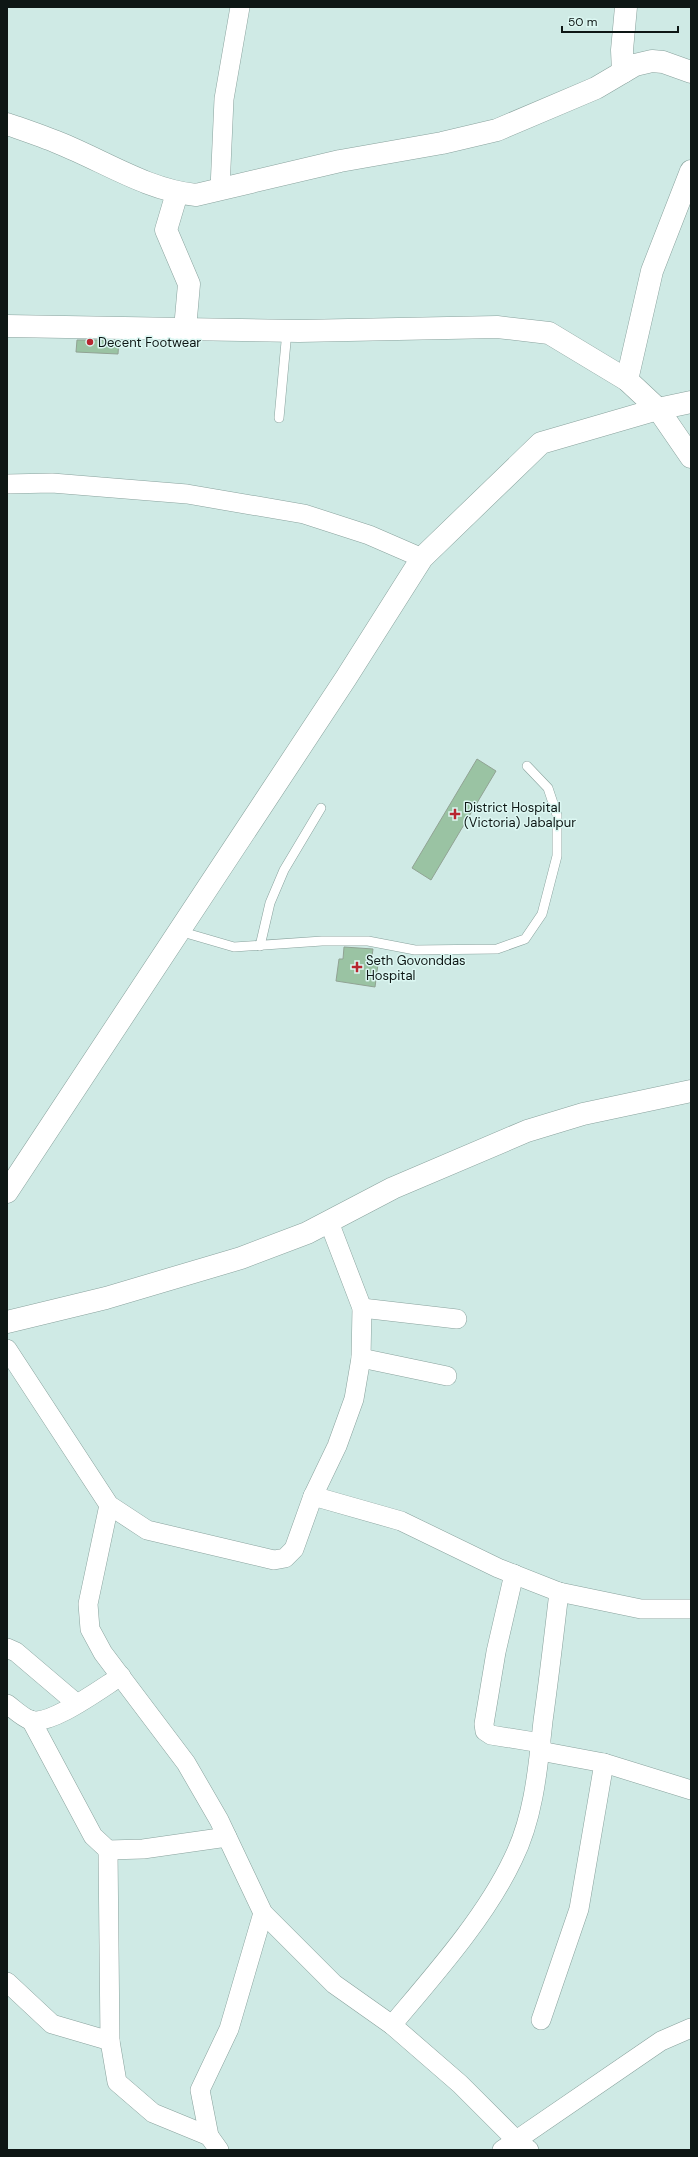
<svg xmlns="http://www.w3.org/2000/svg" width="698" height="2157" font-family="'DM Sans',sans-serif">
  <rect width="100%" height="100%" fill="#cfeae5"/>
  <g fill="#9ac3a3" stroke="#91a394">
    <polygon points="77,340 119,340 118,354 76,352"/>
    <polygon points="477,759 496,771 431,880 412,868"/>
    <polygon points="344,947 373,949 371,963 378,964 375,987 336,981 339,959 343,959"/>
  </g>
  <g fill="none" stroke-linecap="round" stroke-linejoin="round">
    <g stroke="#89a29d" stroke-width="10">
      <g id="service">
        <polyline points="279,418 287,331"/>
        <polyline points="179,931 234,947 322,941 368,941 415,950 497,949 525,939 542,914 557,856 557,815 548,788 527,766"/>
        <polyline points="260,946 270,903 284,870 321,808"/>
      </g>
    </g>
    <g stroke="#89a29d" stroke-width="20">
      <g id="minor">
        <polyline points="220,189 224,99 240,7"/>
        <polyline points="7,484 52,483 187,494 304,514 369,535 422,558"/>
        <polyline points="362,1308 457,1319"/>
        <polyline points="7,1349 109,1505 147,1530 274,1560 285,1558 294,1549 313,1496 401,1521 498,1568 559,1592 641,1609 691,1609"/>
        <polyline points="361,1358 447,1376"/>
        <polyline points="313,1496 337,1446 354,1399 361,1358 362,1308 329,1222"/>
        <polyline points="109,1505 88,1604 90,1629 103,1653 186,1763 219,1820 263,1913 334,1984 392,2025 460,2084 517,2141 529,2150"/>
        <polyline points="514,1574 496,1652 484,1724 485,1731 491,1735 541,1743"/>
        <polyline points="7,1648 16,1652 76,1703"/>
        <path d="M7,1704c7,5 15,13 23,16 20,7 73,-33 91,-44"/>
        <polyline points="31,1720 93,1836 108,1850 143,1849 227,1837"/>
        <polyline points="540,1751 604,1763 691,1790"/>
        <polyline points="7,1982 52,2024 110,2041 108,1850"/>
        <polyline points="541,2020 579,1909 604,1763"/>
        <path d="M392,2025c42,-50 93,-107 121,-166 21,-42 25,-92 30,-138 6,-43 11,-86 16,-129"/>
        <polyline points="110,2041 117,2082 153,2113 209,2136"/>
        <polyline points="219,2150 209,2136 200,2090 229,2029 263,1913"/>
        <polyline points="502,2150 661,2041 691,2028"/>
      </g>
    </g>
    <g stroke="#89a29d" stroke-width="23">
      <g id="tertiary">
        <polyline points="623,72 622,50 626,7"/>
        <path d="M7,124c17,6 35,12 52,19 45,18 88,47 137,52l144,-34 102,-18 55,-13 99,-42 39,-23 17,-4 11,1 28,10"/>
        <polyline points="177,193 166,230 189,284 185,329"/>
        <polyline points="7,326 299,331 497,327 549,333 627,380 658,409 691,457"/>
        <polyline points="627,380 652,271 691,171"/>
        <polyline points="7,1322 106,1298 241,1258 307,1233 393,1188 527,1131 583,1114 691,1091"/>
      </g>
    </g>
    <g stroke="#89a29d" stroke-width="23">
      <polyline id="primary" points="7,1192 346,678 422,558 541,443 658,409 691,402"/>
    </g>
    <use href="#service" stroke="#fff" stroke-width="9"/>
    <use href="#minor" stroke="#fff" stroke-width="19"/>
    <use href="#tertiary" stroke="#fff" stroke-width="22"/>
    <use href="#primary" stroke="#fff" stroke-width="22"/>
  </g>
  <g fill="#b7262f" stroke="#dcf7f2" stroke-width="1.5">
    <circle cx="90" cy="342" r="4"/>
    <path d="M453 808h4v4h4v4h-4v4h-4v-4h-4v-4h4z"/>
    <path d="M355 961h4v4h4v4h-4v4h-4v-4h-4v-4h4z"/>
  </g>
  <g text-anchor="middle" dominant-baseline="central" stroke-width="3" stroke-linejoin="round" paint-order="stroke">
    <g font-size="13" fill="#0e1715" stroke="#dcf7f2" text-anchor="start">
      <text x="98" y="342">Decent Footwear</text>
      <text x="464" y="807">District Hospital<tspan x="464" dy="15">(Victoria) Jabalpur</tspan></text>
      <text x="366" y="960">Seth Govonddas<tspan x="366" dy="15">Hospital</tspan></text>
    </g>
  </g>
  <rect width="698" height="2157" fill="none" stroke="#0e1715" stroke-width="16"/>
  <path d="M562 26v6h116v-6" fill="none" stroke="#0e1715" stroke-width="2"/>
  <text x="568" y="26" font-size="12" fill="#0e1715" stroke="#dcf7f2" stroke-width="3" paint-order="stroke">50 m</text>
</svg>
